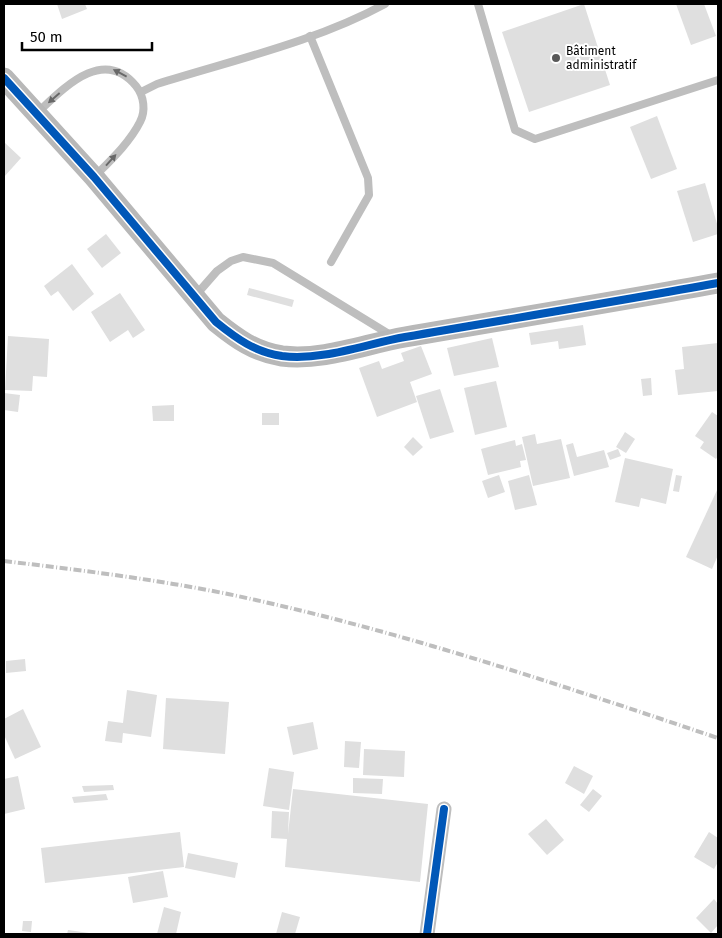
<svg xmlns="http://www.w3.org/2000/svg" width="722" height="938" font-family="'Fira Sans',sans-serif">
  <rect width="100%" height="100%" fill="#fff"/>
  <g fill="#dfdfdf">
    <polygon points="57,4 85,4 87,9 62,19"/>
    <polygon points="584,4 610,85 529,112 502,32"/>
    <polygon points="676,4 704,4 716,36 691,45"/>
    <polygon points="657,116 677,169 651,179 630,127"/>
    <polygon points="4,142 21,158 4,177"/>
    <polygon points="705,183 718,227 718,234 693,242 677,191"/>
    <polygon points="106,234 121,253 102,268 87,249"/>
    <polygon points="72,264 94,294 73,311 58,291 51,296 44,286"/>
    <polygon points="249,288 294,300 292,307 247,295"/>
    <polygon points="120,293 145,330 133,338 128,330 110,342 91,312"/>
    <polygon points="583,325 586,345 559,349 558,341 531,345 529,333"/>
    <polygon points="8,336 49,339 47,377 33,376 32,391 5,390"/>
    <polygon points="492,338 499,367 454,376 447,348"/>
    <polygon points="718,343 718,391 678,395 675,370 684,369 682,347"/>
    <polygon points="421,346 432,374 410,382 417,402 377,417 359,368 379,361 382,369 404,361 401,353"/>
    <polygon points="651,378 652,395 643,396 641,379"/>
    <polygon points="496,381 507,427 475,435 464,388"/>
    <polygon points="440,389 454,432 430,439 416,396"/>
    <polygon points="4,393 20,395 18,412 4,410"/>
    <polygon points="174,405 174,421 153,421 152,406"/>
    <polygon points="712,412 718,416 718,456 716,459 700,448 704,442 695,436"/>
    <rect x="262" y="413" width="17" height="12"/>
    <polygon points="625,432 635,439 626,453 616,447"/>
    <polygon points="535,434 537,444 561,439 570,478 533,486 522,437"/>
    <polygon points="413,437 423,447 413,456 404,447"/>
    <polygon points="515,440 516,446 522,444 526,460 520,461 521,467 488,475 481,449"/>
    <polygon points="573,443 577,457 604,450 609,467 574,476 566,445"/>
    <polygon points="618,449 621,456 610,460 607,453"/>
    <polygon points="625,458 673,469 666,504 641,498 639,507 615,502"/>
    <polygon points="499,475 505,492 488,498 482,481"/>
    <polygon points="529,475 537,505 515,510 508,481"/>
    <polygon points="676,475 682,476 679,492 673,491"/>
    <polygon points="718,488 718,555 712,569 686,557"/>
    <polygon points="25,659 26,671 6,673 6,661"/>
    <polygon points="127,690 157,695 151,737 123,733 122,743 105,741 108,721 123,723"/>
    <polygon points="166,698 229,702 225,754 163,749"/>
    <polygon points="23,709 41,747 15,759 4,735 4,719"/>
    <polygon points="313,722 318,749 293,755 287,727"/>
    <polygon points="345,741 361,742 359,768 344,767"/>
    <polygon points="364,749 405,751 404,777 363,775"/>
    <polygon points="574,766 593,776 584,794 565,783"/>
    <polygon points="269,768 294,772 289,810 263,806"/>
    <polygon points="18,776 25,809 4,814 4,779"/>
    <polygon points="353,778 383,779 382,794 353,793"/>
    <polygon points="113,785 114,790 84,792 82,786"/>
    <polygon points="293,789 428,804 420,882 285,867 287,839 271,838 272,811 289,812 288,834"/>
    <polygon points="593,789 602,796 589,812 580,805"/>
    <polygon points="106,794 108,800 74,803 72,797"/>
    <polygon points="546,819 564,840 547,855 528,834"/>
    <polygon points="180,832 184,867 45,883 41,848"/>
    <polygon points="709,832 718,838 718,862 714,869 694,857"/>
    <polygon points="188,853 238,863 235,878 185,868"/>
    <polygon points="163,871 168,897 133,903 128,877"/>
    <polygon points="714,899 718,904 718,925 711,933 696,918"/>
    <polygon points="164,907 181,912 176,934 157,934"/>
    <polygon points="282,912 300,917 295,934 276,934"/>
    <polygon points="23,921 32,921 31,932 22,931"/>
    <polygon points="68,930 89,933 89,934 67,934"/>
  </g>
  <g fill="none" stroke-linecap="round" stroke-linejoin="round">
    <g stroke="#bebebe" stroke-width="8">
      <polyline points="478,4 515,130 535,139 718,80"/>
      <polyline points="310,36 368,178 369,195 331,262"/>
      <path d="M141,92l16,-8c76,-24 158,-42 228,-80"/>
      <path d="M37,113c27,-25 66,-67 99,-27 8,10 10,25 4,36 -10,20 -29,38 -45,54"/>
      <polyline points="196,295 217,271 231,261 243,257 273,263 392,336"/>
    </g>
    <polyline stroke="#bebebe" stroke-width="15" points="427,934 444,809"/>
    <path stroke="#b8b8b8" stroke-width="21" d="M4,78l90,99 122,145c21,17 39,30 66,34 41,5 83,-12 123,-19 104,-18 209,-35 313,-54"/>
    <path stroke="#bebebe" stroke-width="4" stroke-dasharray="8 2.5 1 2.5" stroke-linecap="butt" d="M4,561c75,9 150,18 224,33 167,35 329,90 490,144"/>
    <g stroke="#fff" stroke-width="11">
      <g id="cycleway">
        <path d="M4,78l90,99 122,145c21,17 39,30 66,34 41,5 83,-12 123,-19 104,-18 209,-35 313,-54"/>
        <polyline points="427,934 444,809"/>
      </g>
    </g>
    <use href="#cycleway" stroke="#0057b8" stroke-width="8"/>
  </g>
  <defs><path id="oneway-solid" d="M-6-.8H1V-3.2L6.5 0L1 3.2V.8H-6Z" transform="scale(1.25)"/></defs>
  <g fill="#686868">
    <use href="#oneway-solid" transform="translate(120 73) rotate(-152)"/>
    <use href="#oneway-solid" transform="translate(54 98) rotate(139)"/>
    <use href="#oneway-solid" transform="translate(111 160) rotate(-48)"/>
  </g>
  <circle fill="#595959" stroke="#fff" stroke-width="2" cx="556" cy="58" r="5"/>
  <g text-anchor="middle" dominant-baseline="central" stroke-width="4" stroke-linejoin="round" paint-order="stroke">
    <g font-size="12" fill="#000" stroke="#fff" text-anchor="start">
      <text x="566" y="51">Bâtiment<tspan x="566" dy="14">administratif</tspan></text>
    </g>
  </g>
  <rect width="722" height="938" fill="none" stroke="#000000" stroke-width="10"/>
  <path d="M22 42v8h130v-8" fill="none" stroke="#000000" stroke-width="2.5"/>
  <text x="30" y="42" font-size="15" fill="#000000" stroke="#ffffff" stroke-width="4" paint-order="stroke">50 m</text>
</svg>
